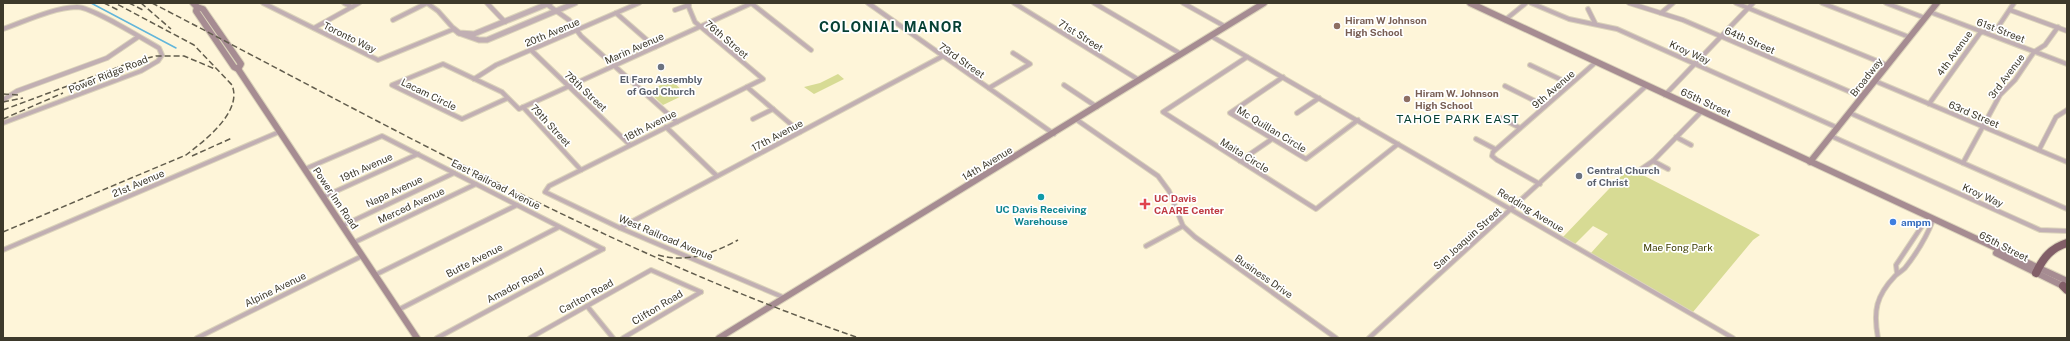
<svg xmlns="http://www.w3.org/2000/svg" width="2070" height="341" font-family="'Public Sans',sans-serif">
  <rect width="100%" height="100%" fill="#fef5d9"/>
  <g fill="#d7db94">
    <polygon points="838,74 844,79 814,94 804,87 820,83"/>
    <polygon points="671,80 686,94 663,105 648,91"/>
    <polygon points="1629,168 1760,235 1753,240 1693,312 1591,253 1608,234 1593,226 1575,244 1563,237"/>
  </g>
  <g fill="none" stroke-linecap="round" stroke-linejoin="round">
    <polyline stroke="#63b6da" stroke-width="1.5" points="91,3 176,48"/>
    <g stroke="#dbd3ba" stroke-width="6">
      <g id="minor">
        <polyline points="263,3 378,60 454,29 438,11 427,3"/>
        <polyline points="344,3 352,7"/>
        <polyline points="487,3 505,22"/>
        <polyline points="545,3 569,20 581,36 677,122"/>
        <polyline points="687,3 695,22 763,79 549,186 545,192 620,228 785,298"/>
        <polyline points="751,3 811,50"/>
        <polyline points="868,3 1054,134"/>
        <polyline points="1014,3 1139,80"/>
        <polyline points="1094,3 1181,54"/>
        <polyline points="1183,3 1226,27"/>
        <polyline points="1531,3 1569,19 1617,29 1838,128"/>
        <polyline points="1629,3 1683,20 1862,97"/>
        <polyline points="1736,3 1887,65"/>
        <polyline points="1822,3 1909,37"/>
        <polyline points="1886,3 1925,18"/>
        <polyline points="1588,9 1595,23"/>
        <polyline points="675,10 689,5"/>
        <polyline points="2010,10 2067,31"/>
        <polyline points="1930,12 2067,64"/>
        <polyline points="616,13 655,47"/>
        <polyline points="1661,13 1673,3"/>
        <polyline points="393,20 427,3"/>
        <polyline points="1505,20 1526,3"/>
        <polyline points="314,28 359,3"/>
        <path d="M3,29c23,-8 49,-21 74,-22 15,0 66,32 82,41l3,7 -4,6 -17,10 -138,52"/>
        <polyline points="1211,36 1733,338"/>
        <polyline points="531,50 630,145"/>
        <polyline points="1247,57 1163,112 1316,209 1398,144"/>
        <polyline points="1530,65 1570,84"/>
        <polyline points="1283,77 1230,113 1306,159 1358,120"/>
        <polyline points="474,79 496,65 639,3"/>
        <polyline points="1875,81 2067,162"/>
        <polyline points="1064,85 1097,107"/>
        <polyline points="1505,86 1545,106"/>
        <polyline points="747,87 800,132"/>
        <polyline points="989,88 1030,64 1013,53"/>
        <polyline points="1665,95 1753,3"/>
        <polyline points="508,98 462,119 392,85 443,64 502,92 519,109 752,3"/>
        <polyline points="3,100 17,91 107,58 138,37"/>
        <polyline points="1929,104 1980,33 1998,27 2014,3"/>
        <polyline points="523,107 581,170"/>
        <polyline points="1297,113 1319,98"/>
        <polyline points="1850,113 2067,209"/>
        <polyline points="1501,118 1520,128"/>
        <polyline points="753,119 773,109"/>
        <polyline points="1077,120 1158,176 1169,191 1183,226 1195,237 1336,338"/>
        <polyline points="666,127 717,176"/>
        <polyline points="1831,136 2040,230 2067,231"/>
        <polyline points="1676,137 1691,145"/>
        <polyline points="1476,139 1495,149"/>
        <polyline points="2039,150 2056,117 2067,110"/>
        <polyline points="1240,161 1272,139"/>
        <polyline points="1653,161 1668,169"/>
        <polyline points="1963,163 2000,95 2015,80 2034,52 2045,45 2058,27"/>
        <polyline points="305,169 382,136 603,249"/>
        <polyline points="1637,172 1653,161 1701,112"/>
        <polyline points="1540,184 1497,160 1492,156 1493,152 1596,62"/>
        <polyline points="323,197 418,154"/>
        <polyline points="342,226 454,173"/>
        <polyline points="620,228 943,56"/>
        <polyline points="353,243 476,184"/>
        <polyline points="1146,246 1183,226"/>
        <polyline points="3,250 279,132"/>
        <polyline points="1897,273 1896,265 1922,226 1933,220"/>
        <polyline points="375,275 517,205"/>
        <polyline points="587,306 613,338"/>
        <polyline points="398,310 559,227"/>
        <polyline points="197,338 362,256"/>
        <polyline points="437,338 603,249"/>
        <polyline points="530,338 651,270 701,292"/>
        <polyline points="623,338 701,292"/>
        <polyline points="1369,338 1646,86"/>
        <path d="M1878,338c-5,-27 -2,-42 17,-62 3,-3 7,-5 10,-8 11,-14 22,-32 28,-48"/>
      </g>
    </g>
    <g stroke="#dbd3ba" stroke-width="7">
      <g id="tertiary">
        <polyline points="454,29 459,33 474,34 550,3"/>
        <polyline points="459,33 479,40 487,40 575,3"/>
      </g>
    </g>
    <g stroke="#dbd3ba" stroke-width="8">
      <g id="secondary">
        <polyline points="193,3 197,7 196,11 234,67 238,69 417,338"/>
        <polyline points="1470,3 2067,281"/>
        <polyline points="197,7 203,9 241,64 238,69"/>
        <polyline points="1810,162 1937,3"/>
        <polyline points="1996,253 2065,287"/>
        <polyline points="719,338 1264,3"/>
      </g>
    </g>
    <g stroke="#dbd3ba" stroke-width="10">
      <g id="motorway">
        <path d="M2036,273c7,-15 15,-25 31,-30"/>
        <polyline points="2063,286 2067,290"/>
      </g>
    </g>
    <use href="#minor" stroke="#c1afb3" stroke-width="4"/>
    <use href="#tertiary" stroke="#c1afb3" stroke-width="5"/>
    <use href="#secondary" stroke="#a68c92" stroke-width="6"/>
    <use href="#motorway" stroke="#825f68" stroke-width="8"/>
    <g stroke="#625d4d" stroke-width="1.5" stroke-dasharray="6 3" stroke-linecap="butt">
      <polyline points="104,3 120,11"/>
      <polyline points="129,3 145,11"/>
      <polyline points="141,3 171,29"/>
      <path d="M152,3c232,120 460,250 707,335"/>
      <polyline points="3,94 19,95"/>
      <polyline points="3,102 23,98"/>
      <polyline points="3,110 132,62 156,56 184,56 215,69"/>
      <polyline points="3,119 63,93"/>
      <polyline points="192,156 232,138"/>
      <path d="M3,232l183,-77c18,-14 57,-43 46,-70l-38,-40 -79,-42"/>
      <path d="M658,255c29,8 54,-1 80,-15"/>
    </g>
  </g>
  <g fill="#8d6e63" stroke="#fff" stroke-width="1.5">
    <circle cx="1337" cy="26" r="4"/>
    <circle cx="1407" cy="99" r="4"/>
  </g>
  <g fill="#6b7280" stroke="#fff" stroke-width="1.5">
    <circle cx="661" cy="67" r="4"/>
    <circle cx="1579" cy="176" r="4"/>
  </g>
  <circle fill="#0f9aa8" stroke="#fff" stroke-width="1.5" cx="1041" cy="197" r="4"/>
  <path fill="#e0444e" stroke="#fff" stroke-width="1.5" d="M1143 198h4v4h4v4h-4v4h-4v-4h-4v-4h4z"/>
  <circle fill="#3f7fe0" stroke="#fff" stroke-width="1.5" cx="1893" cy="222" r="4"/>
  <g text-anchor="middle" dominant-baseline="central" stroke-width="3.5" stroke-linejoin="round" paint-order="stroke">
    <g font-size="10" font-weight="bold" fill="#785e54" stroke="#fff" text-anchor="start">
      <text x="1345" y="20">Hiram W Johnson<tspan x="1345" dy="12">High School</tspan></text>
      <text x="1415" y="93">Hiram W. Johnson<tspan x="1415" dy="12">High School</tspan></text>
    </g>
    <g font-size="10" fill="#3d392b" stroke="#fff">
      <text transform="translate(2001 30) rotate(21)">61st Street</text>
      <text transform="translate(552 32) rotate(-23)">20th Avenue</text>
      <text transform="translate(1081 35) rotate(32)">71st Street</text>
      <text transform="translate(350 37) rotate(26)">Toronto Way</text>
      <text transform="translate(727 39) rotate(40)">76th Street</text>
      <text transform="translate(1750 40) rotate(23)">64th Street</text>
      <text transform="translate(634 48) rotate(-24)">Marin Avenue</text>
      <text transform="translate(1690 52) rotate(24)">Kroy Way</text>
      <text transform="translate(1954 53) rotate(-54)">4th Avenue</text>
      <text transform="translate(962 60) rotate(35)">73rd Street</text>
      <text transform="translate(108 74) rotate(-22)">Power Ridge Road</text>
      <text transform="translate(2006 76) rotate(-53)">3rd Avenue</text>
      <text transform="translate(1866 77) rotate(-52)">Broadway</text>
      <text transform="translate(1553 89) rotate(-41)">9th Avenue</text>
      <text transform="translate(586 91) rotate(43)">78th Street</text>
      <text transform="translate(429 94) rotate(26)">Lacam Circle</text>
      <text transform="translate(1706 102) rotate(25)">65th Street</text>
      <text transform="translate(1974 114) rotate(23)">63rd Street</text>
      <text transform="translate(551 125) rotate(47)">79th Street</text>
      <text transform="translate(650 125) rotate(-27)">18th Avenue</text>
      <text transform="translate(1272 129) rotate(31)">Mc Quillan Circle</text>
      <text transform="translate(777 135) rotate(-28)">17th Avenue</text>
      <text transform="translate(1245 155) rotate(32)">Maita Circle</text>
      <text transform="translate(987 163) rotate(-31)">14th Avenue</text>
      <text transform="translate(366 167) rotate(-24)">19th Avenue</text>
      <text transform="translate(138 183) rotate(-23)">21st Avenue</text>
      <text transform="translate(496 184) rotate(27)">East Railroad Avenue</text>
      <text transform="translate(394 191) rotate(-25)">Napa Avenue</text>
      <text transform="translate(1983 195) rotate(24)">Kroy Way</text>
      <text transform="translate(336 198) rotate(56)">Power Inn Road</text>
      <text transform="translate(411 205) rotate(-25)">Merced Avenue</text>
      <text transform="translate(1531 210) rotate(31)">Redding Avenue</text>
      <text transform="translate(666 237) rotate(23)">West Railroad Avenue</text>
      <text transform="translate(1467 238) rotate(-42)">San Joaquin Street</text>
      <text transform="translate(2004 246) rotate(27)">65th Street</text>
      <text transform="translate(474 260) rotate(-27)">Butte Avenue</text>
      <text transform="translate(1264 276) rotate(35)">Business Drive</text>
      <text transform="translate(515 285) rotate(-28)">Amador Road</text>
      <text transform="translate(275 289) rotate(-26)">Alpine Avenue</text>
      <text transform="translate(586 296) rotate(-29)">Carlton Road</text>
      <text transform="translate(657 307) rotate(-31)">Clifton Road</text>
    </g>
    <g font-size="10" font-weight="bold" fill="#5b616d" stroke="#fff">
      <text x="661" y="79">El Faro Assembly<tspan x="661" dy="12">of God Church</tspan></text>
      <text x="1587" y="170" text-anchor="start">Central Church<tspan x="1587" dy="12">of Christ</tspan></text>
    </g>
    <g font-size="10" font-weight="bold" fill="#be3a42" stroke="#fff" text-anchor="start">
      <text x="1154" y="198">UC Davis<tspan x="1154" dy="12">CAARE Center</tspan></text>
    </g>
    <g font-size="10" font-weight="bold" fill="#0d838f" stroke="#fff">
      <text x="1041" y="209">UC Davis Receiving<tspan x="1041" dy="12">Warehouse</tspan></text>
    </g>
    <g font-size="10" font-weight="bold" fill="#366cbe" stroke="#fff" text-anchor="start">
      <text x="1901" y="222">ampm</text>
    </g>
    <g font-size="10" fill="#3d3e02" stroke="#fff">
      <text x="1678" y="247">Mae Fong Park</text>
    </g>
    <g font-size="12" letter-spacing="1" fill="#064034" stroke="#fff">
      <text x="1458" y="119">TAHOE PARK EAST</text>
    </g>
    <g font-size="14" font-weight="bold" letter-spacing="1" fill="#064034" stroke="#fff">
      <text x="891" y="27">COLONIAL MANOR</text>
    </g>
  </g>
  <rect width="2070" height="341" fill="none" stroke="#3d392b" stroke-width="8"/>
</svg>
